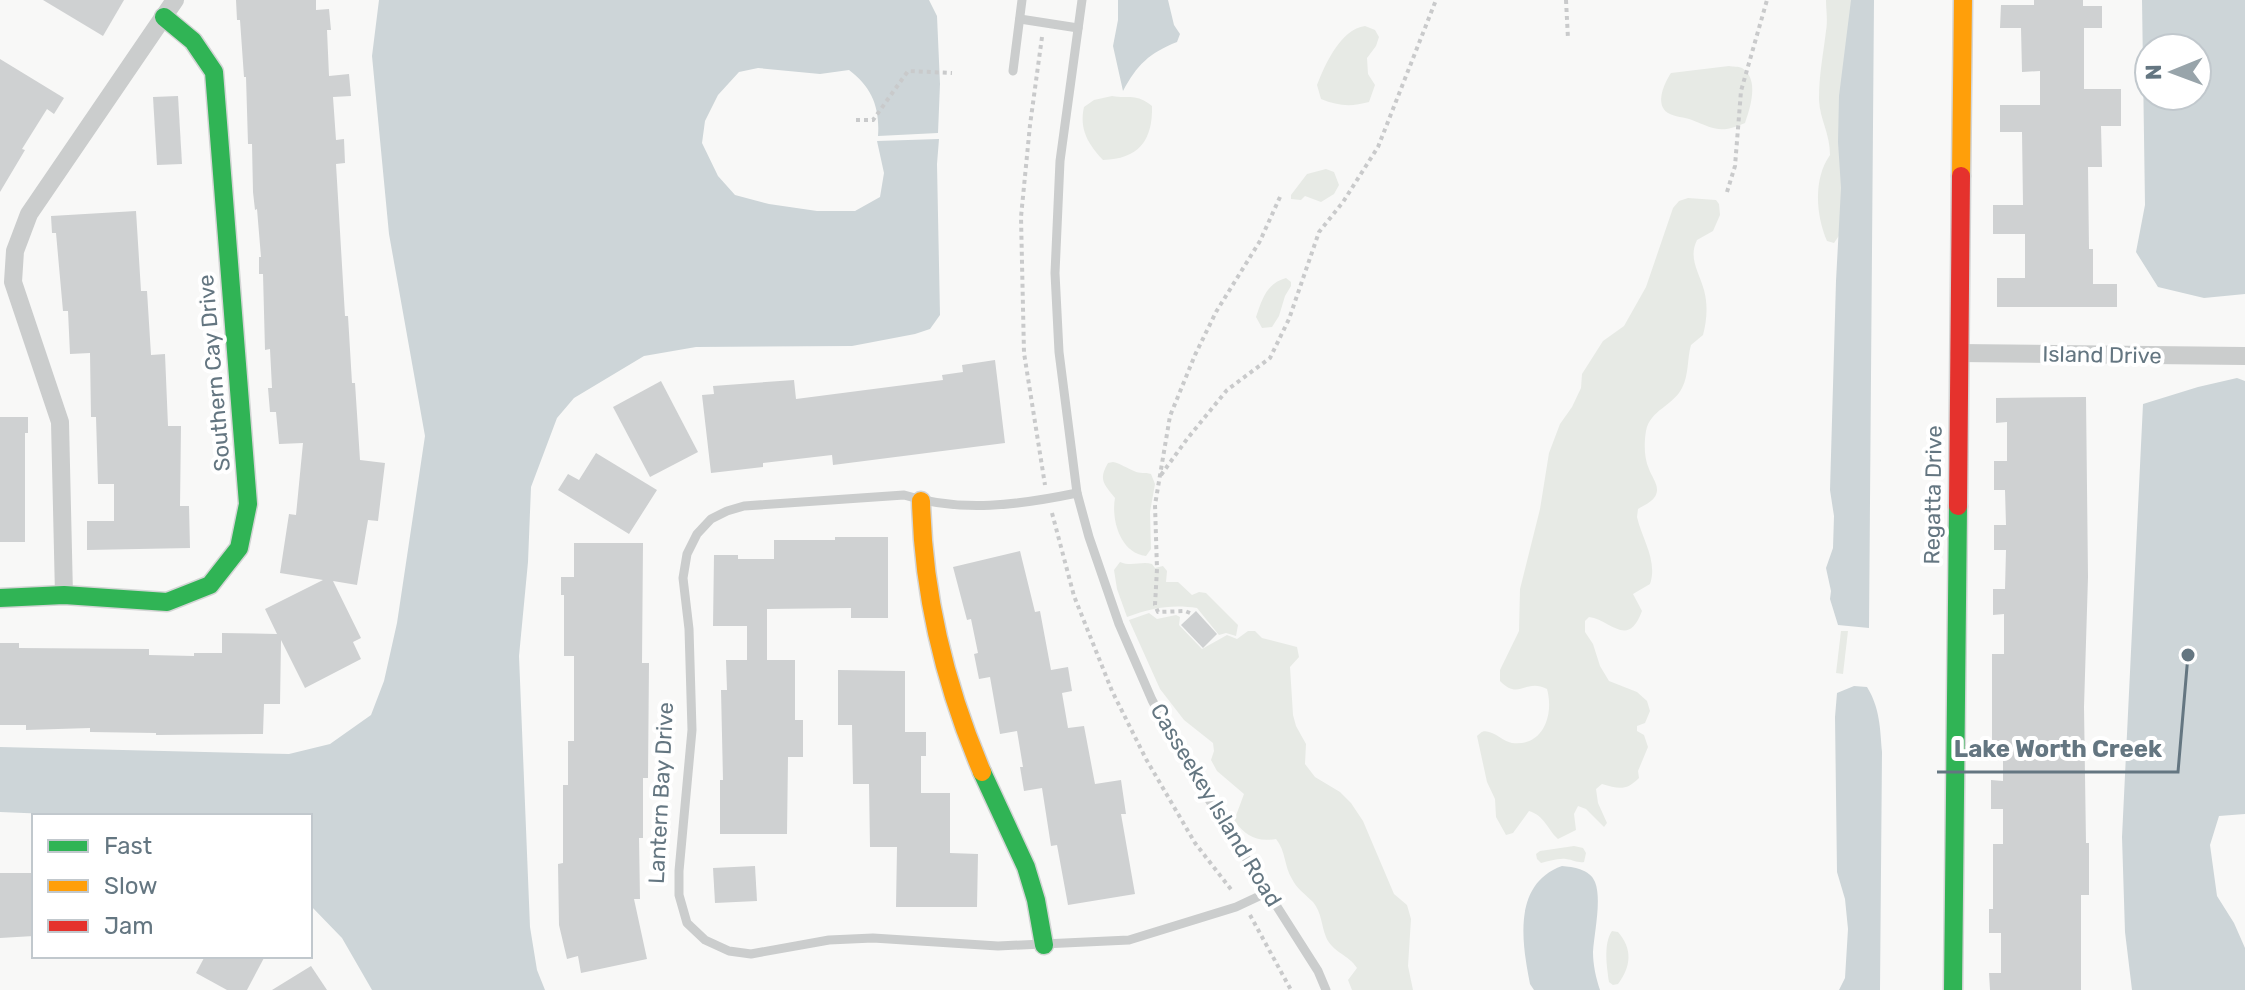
<svg xmlns="http://www.w3.org/2000/svg" width="2245" height="990" font-family="Rubik,sans-serif">
  <rect width="100%" height="100%" fill="#f8f8f7"/>
  <g fill="#e7eae5">
    <path d="M1826,0h32l-14,228 -10,15 -7,-2c-11,-26 -14,-62 3,-86 0,-22 -10,-35 -11,-55 0,-26 4,-44 7,-69 2,-10 0,-21 0,-31z"/>
    <path d="M1365,26l10,4 4,7 -3,9 -9,12 1,16 7,11 -6,17c-18,5 -31,4 -48,-3l-4,-14c8,-21 24,-56 48,-59z"/>
    <path d="M1729,66c4,1 9,0 13,2 18,11 8,41 3,55 -25,11 -30,6 -53,-3 -7,-3 -18,-3 -24,-7 -14,-9 -3,-31 3,-40z"/>
    <path d="M1112,96c18,3 24,-3 40,10 1,35 -14,53 -49,54 -15,-16 -24,-31 -19,-53l10,-7z"/>
    <polygon points="1326,169 1334,172 1339,185 1334,194 1321,202 1305,196 1301,200 1291,199 1291,195 1307,174"/>
    <path d="M1688,198l28,2 3,4 1,11 -7,16 -16,9c-9,18 2,32 7,50 4,15 3,30 -1,45l-12,10c-4,14 -2,30 -9,43 -9,18 -32,22 -36,43 -2,12 -2,27 3,38 3,9 13,19 5,29 -3,4 -11,8 -16,11l-1,8c5,22 21,44 13,67l-17,10 9,17c-14,38 -31,9 -53,6l-4,4v11l8,12 7,22 9,15 28,11 10,9 3,10 -5,12 -8,3v5l7,4 4,12 -10,24 1,7c-13,13 -20,11 -37,6l-6,5 2,14 9,20 -3,4 -18,-18 -8,-3 -4,8 2,16 -18,9c-11,-10 -13,-23 -29,-28l-16,22 -7,2 -10,-18 -1,-18 -8,-17 -10,-46c4,-3 5,-6 12,-4 8,2 14,9 23,11 32,4 42,-29 35,-54 -22,-11 -28,12 -47,-8v-11l19,-39 1,-42 20,-80 9,-56 11,-29 12,-17 9,-19 1,-14 21,-33 21,-15 22,-39 27,-79 6,-7z"/>
    <path d="M1286,278l5,4v4l-6,10 -6,20 -7,11 -10,1 -6,-11c6,-18 11,-34 30,-39z"/>
    <path d="M1113,462c9,2 13,6 21,9 6,3 11,1 17,3l4,10 -5,28 1,37 -5,7c-26,-3 -35,-37 -31,-58 -11,-14 -17,-18 -7,-35z"/>
    <path d="M1120,562c12,5 21,-1 32,2l3,4 8,-2 4,5 -1,11h12l14,13 7,-3 7,1 32,32 -2,11 -10,-3 -7,2 -22,-27c-25,-4 -46,0 -70,9l-10,-28 -3,-19z"/>
    <path d="M1149,613l8,6 19,-4 4,2 -1,8 23,24 25,-14 10,4 11,-8h7l7,7 35,9 2,10 -9,10 3,48 3,11 10,18 -1,20 10,13 25,15 11,11 12,18 31,73 13,11 4,14 -3,47 5,24h-61l-4,-10 9,-12c-8,-13 -25,-16 -31,-31 -5,-12 -4,-24 -13,-35 -8,-8 -16,-13 -21,-23 -8,-13 -6,-28 -16,-40 -21,3 -29,-3 -42,-18l10,-27 -27,-23 -6,-11 3,-9 -1,-8 -29,-23 -24,-31 -31,-69z"/>
    <polygon points="1841,631 1848,631 1843,674 1836,673"/>
    <path d="M1574,846l9,2 3,5 -2,9c-7,1 -10,-2 -18,-3 -8,-1 -16,2 -25,4l-4,-4 -1,-5 4,-3z"/>
    <path d="M1612,931l6,1c15,17 13,35 0,52l-5,1 -4,-3c-2,-15 -6,-38 3,-51z"/>
  </g>
  <g fill="#cdd5d8" fill-rule="evenodd">
    <path d="M379,0h550l8,16 3,68 -2,49 -60,3c2,-28 -6,-49 -29,-66l-29,4 -62,-6 -19,4 -21,23 -13,26 -3,22 16,33 17,19 34,9 48,7h38l25,-14 4,-24 -7,-32 62,-2 -2,25 3,151 -10,14 -15,5 -63,12 -156,1 -52,9 -70,42 -17,20 -26,69 -3,75 -9,94 11,271 7,43 8,20h-173l-30,-52 -32,-33v-89h-214l-96,-4v-65l289,7 41,-10 41,-29 13,-34 13,-58 28,-187 -36,-202 -17,-178z"/>
    <path d="M1118,0h50l6,25 6,9 -3,8c-28,11 -40,23 -54,49l-10,-45 5,-26z"/>
    <polygon points="1851,0 1874,0 1869,628 1838,625 1830,599 1831,591 1826,568 1833,548 1834,516 1830,490 1836,281 1841,188 1838,142 1839,96"/>
    <path d="M2142,0h103v294l-41,4 -46,-11 -22,-35 9,-47zM2149,48h48v48h-48z"/>
    <polygon points="2237,378 2245,381 2245,814 2219,816 2210,845 2217,896 2234,923 2245,948 2245,990 2132,990 2125,932 2122,837 2143,404 2198,387"/>
    <path d="M1854,686l13,1c13,21 13,41 15,65l-2,238h-41l6,-12 3,-49 -3,-30 -8,-27 -2,-155 2,-24z"/>
    <path d="M1562,866c11,1 28,3 33,16 7,17 -1,52 -2,70 0,13 3,26 7,38h-66l-4,-6c-8,-41 -18,-100 32,-118z"/>
  </g>
  <g fill="#cfd1d2">
    <polygon points="43,0 124,0 103,36"/>
    <polygon points="236,0 316,0 316,10 329,9 331,30 327,30 329,76 349,74 351,96 333,97 336,140 344,139 345,163 336,164 345,316 348,316 352,383 355,383 360,460 385,463 378,521 368,520 357,585 333,581 361,638 353,642 361,659 305,688 281,640 280,704 264,704 263,734 156,735 156,733 90,732 90,728 26,730 26,725 0,725 0,643 19,643 19,648 149,649 149,655 194,656 194,653 222,653 222,633 277,634 265,609 323,580 280,573 289,514 296,515 303,443 279,444 276,412 270,412 268,388 272,388 270,349 265,350 263,274 259,274 259,257 261,257 257,209 255,210 253,192 252,144 248,144 246,77 244,77 240,20 237,20"/>
    <polygon points="2034,0 2083,0 2083,6 2102,6 2102,28 2084,28 2084,89 2121,89 2121,126 2101,126 2102,167 2088,167 2089,249 2093,249 2093,284 2117,284 2117,307 1997,307 1997,278 2025,278 2025,234 1993,234 1993,205 2023,205 2022,132 2000,132 2000,105 2040,105 2040,71 2022,72 2021,28 2000,28 2001,5 2034,5"/>
    <polygon points="0,59 64,98 54,114 47,109 22,149 25,150 0,192"/>
    <polygon points="178,96 182,164 157,165 153,97"/>
    <polygon points="136,211 141,291 147,291 151,355 165,354 168,426 181,426 180,506 189,506 190,548 87,550 87,521 114,521 114,484 98,484 96,417 91,417 90,353 70,354 68,311 63,311 56,233 52,233 51,216"/>
    <polygon points="995,360 1005,443 833,465 832,455 763,463 763,467 711,473 702,395 714,394 713,386 794,380 796,399 943,380 942,375 963,372 962,365"/>
    <polygon points="661,381 698,452 650,477 613,407"/>
    <polygon points="2086,397 2088,577 2084,707 2086,843 2089,843 2089,895 2081,895 2081,990 1990,990 1989,973 2001,973 2001,933 1989,933 1989,909 1993,909 1993,844 2003,844 2003,809 1991,809 1991,780 2003,781 2003,746 1992,746 1992,654 2004,654 2004,614 1993,615 1993,589 2005,589 2006,550 1994,550 1994,525 2006,525 2005,490 1994,490 1994,461 2007,461 2007,422 1996,423 1996,398"/>
    <polygon points="0,417 28,417 28,433 25,433 25,542 0,542"/>
    <polygon points="596,453 657,490 629,534 558,490 568,474 579,480"/>
    <polygon points="835,537 888,537 888,618 851,618 851,608 767,609 767,660 795,660 795,720 803,720 803,757 788,757 787,834 720,834 720,780 723,780 721,690 727,690 726,660 747,660 747,626 713,626 714,555 738,555 738,559 774,559 774,540 835,540"/>
    <polygon points="574,543 643,543 642,663 649,663 648,778 643,778 643,838 639,838 640,899 634,899 647,959 581,973 578,956 567,959 559,925 558,864 563,863 563,785 568,785 568,741 574,741 574,656 564,656 564,595 561,595 561,577 574,577"/>
    <polygon points="1020,551 1035,612 1040,611 1051,670 1068,667 1072,691 1062,693 1068,728 1084,726 1095,784 1121,780 1126,814 1121,814 1135,894 1068,905 1057,845 1051,846 1042,788 1024,791 1020,767 1023,767 1017,731 1000,734 990,677 979,679 974,654 978,653 971,619 967,620 953,567"/>
    <polygon points="1196,611 1217,634 1203,648 1181,625"/>
    <polygon points="838,670 905,671 905,732 926,732 926,756 921,756 921,793 950,793 950,853 978,854 977,907 896,907 897,847 870,847 869,784 853,784 852,725 838,725"/>
    <polygon points="755,866 757,901 715,903 713,868"/>
    <polygon points="0,873 34,873 34,936 0,938"/>
    <polygon points="205,956 265,956 247,990 227,990 196,973"/>
    <polygon points="311,966 327,990 272,990"/>
  </g>
  <g fill="none" stroke-linecap="round" stroke-linejoin="round">
    <g stroke="#d4d5d5" stroke-width="21">
      <g id="fast">
        <polyline points="0,598 64,595 167,602 210,585 239,548 248,504 214,72 193,41 164,17"/>
        <polyline points="982,772 1026,867 1036,900 1044,945"/>
        <polyline points="1953,990 1958,506"/>
      </g>
    </g>
    <g stroke="#d4d5d5" stroke-width="21">
      <g id="slow">
        <polyline points="1961,176 1963,0"/>
        <path d="M921,501c2,95 24,184 61,271"/>
      </g>
    </g>
    <g stroke="#d4d5d5" stroke-width="21">
      <polyline id="jam" points="1958,506 1961,176"/>
    </g>
    <g stroke="#c9cacb" stroke-width="4" stroke-dasharray="4 4" stroke-linecap="butt">
      <polyline points="1566,0 1568,39"/>
      <polyline points="1042,37 1030,125 1021,217 1024,353 1045,485"/>
      <polyline points="856,120 873,120 908,71 952,73"/>
      <polyline points="1727,192 1735,166 1741,91 1767,0"/>
      <polyline points="1161,475 1187,439 1227,390 1270,358 1289,319 1319,232 1343,202 1378,147 1436,0"/>
      <polyline points="1052,513 1074,596 1112,691 1146,759 1195,843 1233,892"/>
      <polyline points="1190,613 1185,611 1158,612 1155,605 1157,569 1155,505 1170,416 1195,355 1216,312 1260,241 1280,197"/>
      <polyline points="1250,915 1291,990"/>
    </g>
    <g stroke="#cbcdcd" stroke-width="9">
      <polyline points="1082,0 1060,161 1055,273 1059,352 1077,493 1089,537 1119,624 1152,700 1187,765 1318,971 1326,990"/>
      <polyline points="1020,19 1078,28"/>
      <polyline points="1013,71 1022,0"/>
      <path d="M1077,493c-58,12 -116,20 -173,2l-160,11 -17,5 -16,8 -14,15 -10,20 -4,24 6,51 3,101 -13,141v24l8,28 18,17 24,11 22,3 78,-14 44,-2 125,8 131,-6 107,-33 32,-15"/>
    </g>
    <g stroke="#cbcdcd" stroke-width="18">
      <polyline points="1959,353 2245,356"/>
      <polyline points="64,595 60,422 13,282 15,251 29,214 175,0"/>
    </g>
    <use href="#fast" stroke="#30b455" stroke-width="18"/>
    <use href="#slow" stroke="#ff9f0a" stroke-width="18"/>
    <use href="#jam" stroke="#e5322d" stroke-width="18"/>
  </g>
  <g text-anchor="middle" dominant-baseline="central" stroke-width="8" stroke-linejoin="round" paint-order="stroke">
    <g font-size="22" fill="#647681" stroke="#fff">
      <text transform="translate(2102 355) rotate(1)">Island Drive</text>
      <text transform="translate(214 373) rotate(-95)">Southern Cay Drive</text>
      <text transform="translate(1933 495) rotate(-89)">Regatta Drive</text>
      <text transform="translate(661 793) rotate(-87)">Lantern Bay Drive</text>
      <text transform="translate(1216 805) rotate(59)">Casseekey Island Road</text>
    </g>
  </g>
  <path fill="none" stroke="#647681" stroke-width="3" d="M2188 655L2178 772H1937"/>
  <circle fill="#647681" stroke="#fff" stroke-width="3" cx="2188" cy="655" r="8"/>
  <g font-size="24" text-anchor="middle" font-weight="bold" fill="#647681" stroke="#fff" stroke-width="8" stroke-linejoin="round" paint-order="stroke">
    <text x="2058" y="757">Lake Worth Creek</text>
  </g>
  <rect x="32" y="814" width="280" height="144" fill="#ffffff" stroke="#c1c8cd" stroke-width="2"/>
  <rect x="48" y="840" width="40" height="12" fill="#30b455" stroke="#c1c8cd" stroke-width="2"/>
  <text x="104" y="854" font-size="24" fill="#647681">Fast</text>
  <rect x="48" y="880" width="40" height="12" fill="#ff9f0a" stroke="#c1c8cd" stroke-width="2"/>
  <text x="104" y="894" font-size="24" fill="#647681">Slow</text>
  <rect x="48" y="920" width="40" height="12" fill="#e5322d" stroke="#c1c8cd" stroke-width="2"/>
  <text x="104" y="934" font-size="24" fill="#647681">Jam</text>
  <g transform="translate(2173 72) rotate(269)"><circle r="38" fill="#ffffff" stroke="#c1c8cd" stroke-width="2"/>
  <path d="M0-6L14 30L0 20L-14 30Z" fill="#98a4aa"/>
  <text y="-12" font-size="22" font-weight="bold" text-anchor="middle" fill="#647681">N</text>
  </g>
</svg>
